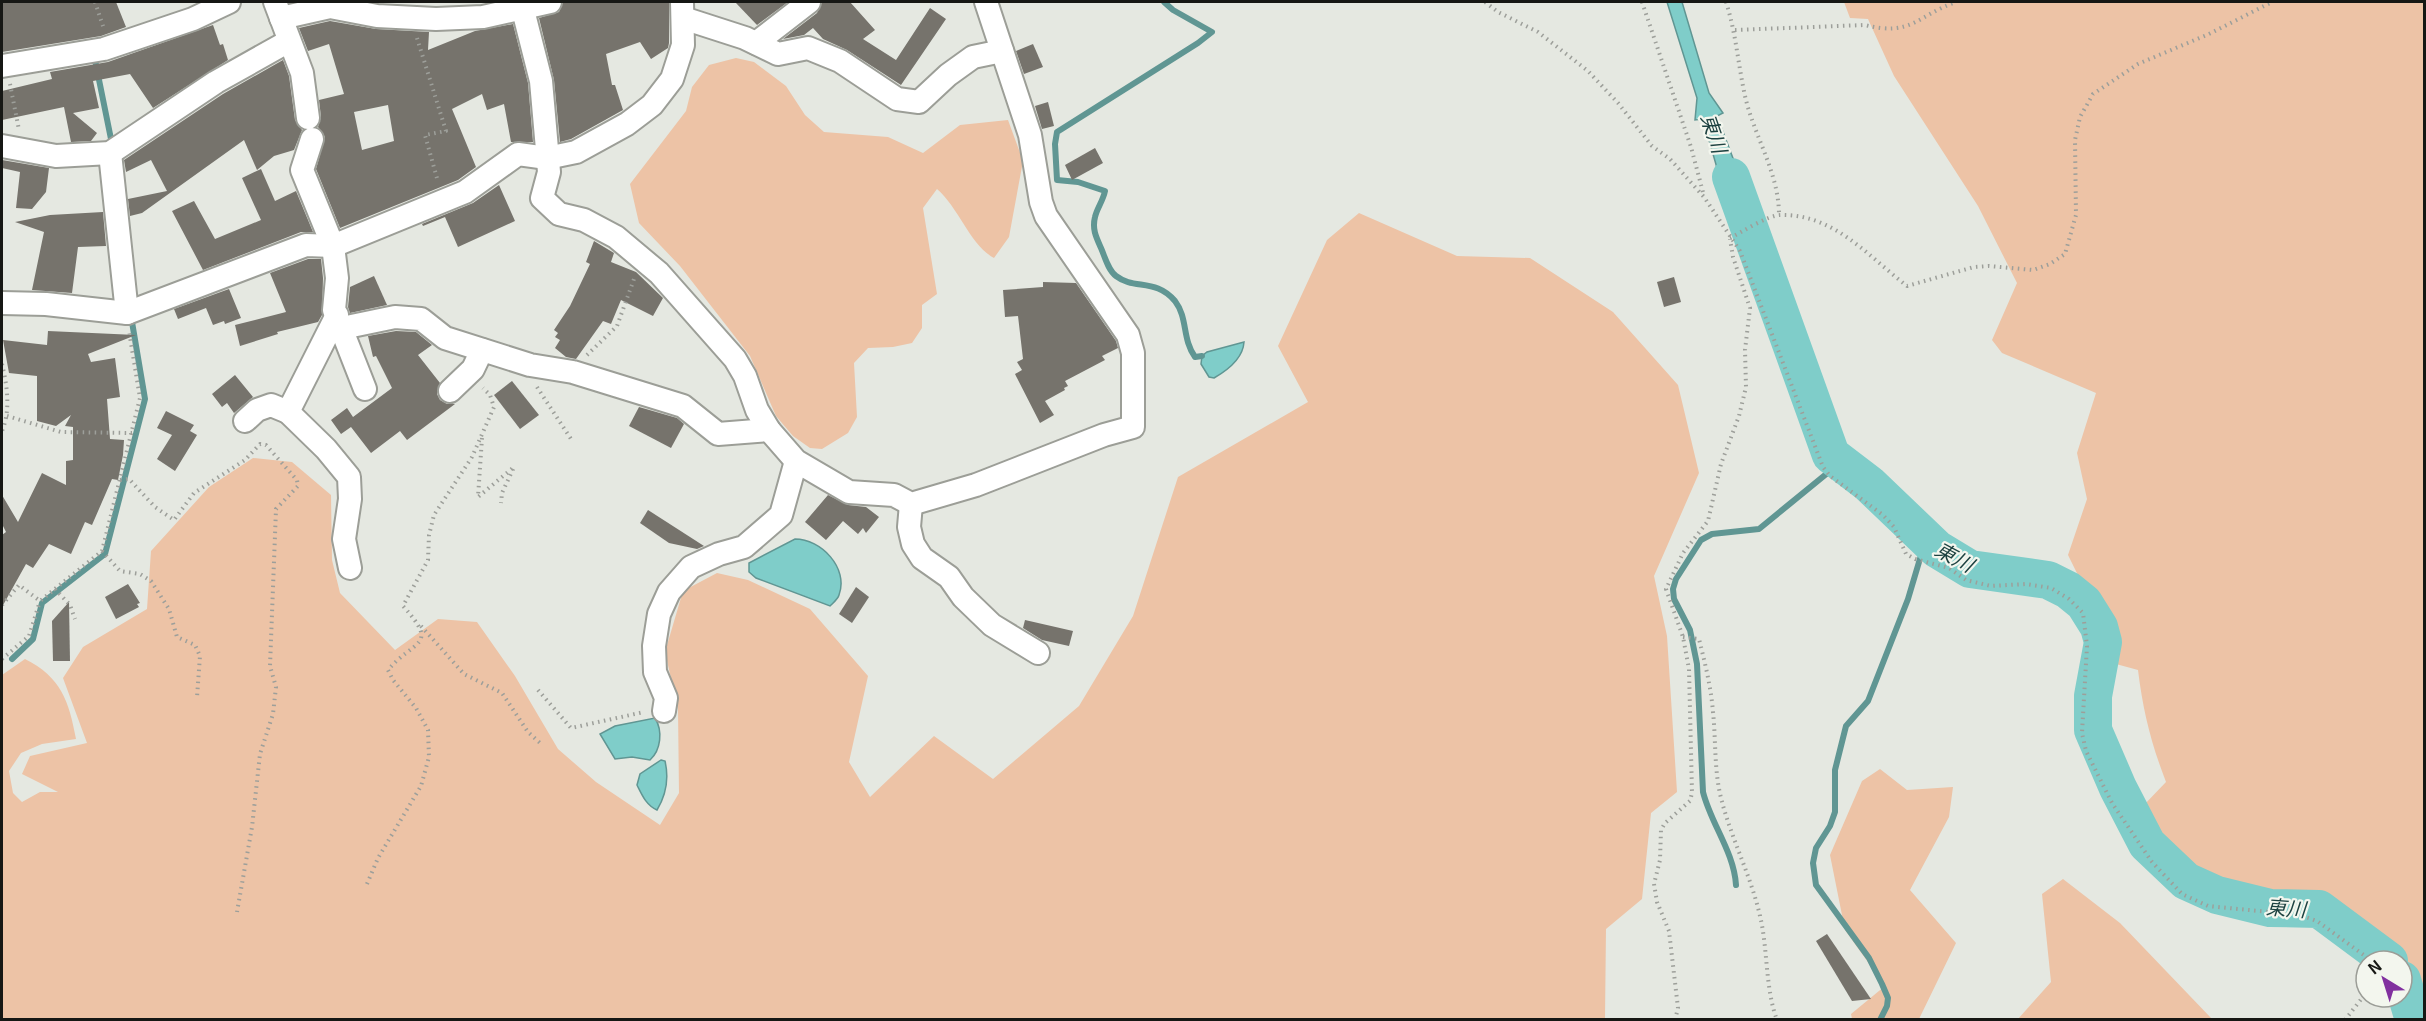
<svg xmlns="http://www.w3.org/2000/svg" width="2426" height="1021" font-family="Georgia,'Noto Sans JP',serif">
  <rect width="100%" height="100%" fill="#e5e8e1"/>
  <g fill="#edc3a6">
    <path d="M1844,2h580v1011l-15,-50 -90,-66 -97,-14 -41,-20 -38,-57 23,-24c-15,-39 -23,-71 -28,-112l-33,-9 4,-23 -41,-83 19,-56 -10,-46 19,-60 -94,-40 -10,-13 25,-57 -39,-77 -84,-130 -26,-57 -18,-1z"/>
    <path d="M736,58l18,4 32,24 19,29 19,17 64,5 35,16 37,-28 48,-5 15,41 -14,76 -15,21c-24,-13 -35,-50 -57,-69l-14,19 14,86 -15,11v23l-10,15 -19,4 -25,1 -14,15 3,54 -9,16 -26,16 -12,-1 -17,-12 -17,-20 -26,-60 -70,-90 -41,-43 -9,-39 56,-73 6,-24 17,-22z"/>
    <path d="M1359,213l98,43 73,2 83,54 65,73 21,88 -45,103 13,60 10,156 -26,21 -9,86 -36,30 -1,90 -1603,1v-345l23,-16c36,18 44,42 51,80l-34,5 -21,9 -12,18 4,22 9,9 18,-10h18l-36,-18 8,-18 57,-13 -24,-65 20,-31 64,-38 4,-58 58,-64 44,-29 39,4 39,33 1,65 8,33 55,57 43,-31 39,3 38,54 43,73 38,33 64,43 19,-32 -1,-84 -13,-57 18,-61 34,-18 31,7 62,29 58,67 -19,86 21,35 64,-61 59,43 86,-73 54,-90 45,-139 130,-75 -30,-56 49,-106z"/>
    <polygon points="1880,769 1907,790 1953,787 1949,817 1910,890 1956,943 1919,1019 1852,1019 1851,1014 1885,986 1845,930 1830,855 1862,781"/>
    <polygon points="2063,879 2120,923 2212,1019 2018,1019 2051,982 2042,894"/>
  </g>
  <g fill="#7fcdc9" stroke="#609693" stroke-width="1.5">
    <polygon points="1667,2 1682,2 1709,93 1723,113 1717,116 1756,219 1742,228 1717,168 1703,119 1695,120 1697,98"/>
    <path d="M1244,342c-1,17 -16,28 -30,36l-5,-1 -8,-13 1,-8 5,-4z"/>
    <path d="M795,539c26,0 54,29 44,56 -1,4 -6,8 -9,11l-74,-28 -7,-6v-9z"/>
    <path d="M655,718c8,13 6,32 -5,42l-18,-3 -17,2 -15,-25 15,-8z"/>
    <path d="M661,760l4,1c4,17 1,34 -8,49 -11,-5 -15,-15 -20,-25l3,-11z"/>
  </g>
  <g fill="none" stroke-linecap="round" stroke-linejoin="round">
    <g stroke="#609693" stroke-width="6">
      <path d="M1164,2l9,8 39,22 -14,11 -141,89 -2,12 2,36 21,2 27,9c-2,10 -8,17 -10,26 -3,12 1,20 6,31 4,9 7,22 15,28 18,14 40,2 59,25 13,17 7,38 20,56l7,-1"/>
      <polyline points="94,55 112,144"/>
      <polyline points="12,659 33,639 42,603 105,554 145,399 131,316"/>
      <path d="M1736,885c-2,-33 -25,-61 -33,-93l-6,-128 -7,-34 -16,-31 -1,-10 3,-10 25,-39 11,-6 47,-5 82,-67"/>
      <polyline points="1880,1020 1887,1006 1888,998 1882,984 1869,958 1816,885 1813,863 1816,848 1830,826 1835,812 1835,770 1846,726 1868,701 1908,599 1922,552 1921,536"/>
    </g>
    <g stroke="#7fcdc9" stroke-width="38">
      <polyline points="1731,177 1831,455 1869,484 1937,549 1970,569 2048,580 2068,590 2084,603 2099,627 2103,642 2093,696 2093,730 2118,788 2147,844 2186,881 2217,895 2270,908 2319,909 2389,961"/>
      <polyline points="2402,980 2414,1020"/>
    </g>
  </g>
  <g fill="#76736c" fill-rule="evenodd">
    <polygon points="2,2 116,2 126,27 101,36 2,52"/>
    <polygon points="563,2 669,2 669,43 668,48 651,59 640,42 606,54 612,85 615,85 623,110 571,139 560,142 554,80 539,18 559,12"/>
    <polygon points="735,2 788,2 757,25"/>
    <polygon points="822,2 850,2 875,30 863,39 896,60 930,8 946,19 901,85 847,50 823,39 813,28 804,35 783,39 817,13"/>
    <path d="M330,21l46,8 53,3 -1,18 47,-19 38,-7 15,59 5,59h-22l-7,-38 -17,6 -5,-16 -30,15 24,58 -18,13 -118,48 -24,-59 9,-32 -7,-10 3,-10 -2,-17 25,-6 -15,-50 -21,7 -9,-23zM388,105l6,36 -32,9 -8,-38z"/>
    <polygon points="213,25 220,45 223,44 228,60 153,108 130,74 93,81 99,108 73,113 97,133 91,141 71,142 64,107 2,120 2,91 52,79 50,72 108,62"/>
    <polygon points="1033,44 1043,67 1024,74 1016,51"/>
    <polygon points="283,60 289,76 295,120 302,130 294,150 274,156 257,170 244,140 142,213 130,216 128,199 167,191 151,160 126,172 124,160 223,94"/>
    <polygon points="1048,102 1054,126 1042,129 1035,106"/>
    <polygon points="1095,148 1103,163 1072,180 1065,165"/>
    <polygon points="2,160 49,168 46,192 32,209 16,208 20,172 2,168"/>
    <polygon points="261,169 275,201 296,191 313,232 301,232 203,270 172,211 194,201 215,239 261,220 242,178"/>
    <polygon points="499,185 515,221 458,247 445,217 423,226 422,224 473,203"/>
    <polygon points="103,212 106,246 78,247 72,293 32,290 44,232 15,222 50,215"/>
    <polygon points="594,241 614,253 611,262 636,272 663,298 653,316 621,300 611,324 603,321 576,359 566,357 555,348 560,340 555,337 558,333 554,330 570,306 590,264 586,262"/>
    <polygon points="308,259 321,259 323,278 322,315 318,322 277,332 278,334 240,346 235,325 286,312 270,273"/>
    <polygon points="374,276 387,305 350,313 348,307 350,287"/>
    <polygon points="1674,277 1681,302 1664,307 1657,282"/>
    <polygon points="1043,282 1076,283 1116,341 1118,348 1102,356 1105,360 1065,381 1068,386 1064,388 1065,390 1045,401 1054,415 1040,423 1015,374 1022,370 1017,362 1023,359 1018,316 1005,317 1003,290 1043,287"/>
    <polygon points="229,289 241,318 225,324 224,321 213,325 206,308 178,319 174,309"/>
    <polygon points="48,331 136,335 88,354 91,362 115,358 120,397 107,399 110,439 124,440 123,455 118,480 112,479 92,525 85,522 71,554 49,544 33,568 26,564 2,607 2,535 6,532 2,524 2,495 18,522 42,473 66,485 66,461 73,460 73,427 65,426 71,415 56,426 37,421 37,376 9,373 3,340 47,345"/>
    <polygon points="396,331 416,332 432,345 418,355 440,383 437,394 440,400 447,404 455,404 407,440 400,431 371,453 351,427 341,434 331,420 347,408 353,417 392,388 376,356 373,357 368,336"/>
    <polygon points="235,375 253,397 234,413 227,403 222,407 212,394"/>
    <polygon points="512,381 539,415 520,429 494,395"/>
    <polygon points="639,407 677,418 684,424 671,448 629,426"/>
    <polygon points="166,411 194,425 190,431 197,435 175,471 157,459 172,435 157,428"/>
    <polygon points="828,495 848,505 866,507 879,517 866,533 863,528 858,534 843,521 826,540 805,522"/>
    <polygon points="648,510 704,546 697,549 669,543 640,523"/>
    <polygon points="128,584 140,603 137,604 139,607 116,619 105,597"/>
    <polygon points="856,587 869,597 852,623 839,614"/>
    <polygon points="69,602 70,661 53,661 52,621"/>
    <polygon points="1025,620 1073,631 1069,646 1042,640 1023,628"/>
    <polygon points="1827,934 1871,999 1852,1001 1816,941"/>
  </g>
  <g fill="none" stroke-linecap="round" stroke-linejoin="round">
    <g stroke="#9c9e97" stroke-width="26">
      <g id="minor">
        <polyline points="275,2 302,73 308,118"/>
        <polyline points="521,2 541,81 549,172 542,198 559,214 584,220 616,237 659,273 735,359 745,376 757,410 769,430 796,461 849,492 894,495 911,504 976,485 1104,435 1133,427 1133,353 1128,335 1046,216 1041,202 1030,135 986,2"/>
        <polyline points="281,18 330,7 377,16 436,19 483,17 550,2"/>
        <polyline points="683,18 745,38 778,54 808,48 840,61 897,99 919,102 948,75 973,57 1002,51"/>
        <polyline points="756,43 809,2"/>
        <polyline points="2,66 104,49 193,19 229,2"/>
        <polyline points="312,139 302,170 333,246 337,278 334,310 365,389"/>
        <polyline points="2,146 56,156 110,153 216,82 289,41"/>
        <polyline points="110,153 127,313"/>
        <polyline points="2,303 46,304 127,313 306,245 333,246 465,192 518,154 547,158 576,152 627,124 652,105 672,79 683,45 682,2"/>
        <polyline points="337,315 288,412 326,449 349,477 350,499 344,539 350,568"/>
        <polyline points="342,328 395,317 421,319 445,338 530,365 573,372 683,406 718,434 769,430"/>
        <polyline points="450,391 473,369 482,350"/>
        <polyline points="245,421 257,410 271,405 288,412"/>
        <polyline points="911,504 909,527 913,544 922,558 949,577 963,597 992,625 1038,653"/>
        <polyline points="664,711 666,698 655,672 654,646 659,614 669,592 691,567 719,554 744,547 781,515 796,461"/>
      </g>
    </g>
    <g stroke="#9d9f9a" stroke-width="4" stroke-dasharray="1.5 4.5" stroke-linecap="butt">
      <polyline points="95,2 104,29"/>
      <polyline points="1485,2 1498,12 1538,32 1588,71 1618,103 1652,146 1670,159 1704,197 1740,251 1823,467 1830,476 1883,515 1894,527 1906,554 1915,559 1949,568 1966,580 1991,586 2026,584 2051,588 2069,599 2083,613 2087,646 2082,733 2086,751 2112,803 2152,862 2182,894 2208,906 2300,915 2317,921 2372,961"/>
      <polyline points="1642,2 1691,147 1704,196"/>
      <path d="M1726,2c10,31 12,62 19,94 9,40 34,77 34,119"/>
      <path d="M1735,30l130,-5c47,12 53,-10 91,-23"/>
      <polyline points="417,38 446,131 425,135 438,182"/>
      <polyline points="10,84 19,130"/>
      <path d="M1730,238c12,-6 38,-23 51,-23 53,-1 87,41 126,71l67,-19 15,-1 44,4 17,-6 15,-10 11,-39 -1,-75 5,-23 13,-23 45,-30 71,-30 63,-32"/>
      <polyline points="587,355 617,326 634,279"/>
      <path d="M2,364c5,21 9,46 0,67"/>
      <polyline points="537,387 571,439"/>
      <polyline points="7,416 61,432 132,433"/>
      <polyline points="482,438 478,497 514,467 502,493 501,503"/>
      <polyline points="120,480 129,479 155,507 174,520 194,493 245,460 260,444 266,445 297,480 298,486 276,509 270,666 276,687 273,714 260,754 252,827 237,912"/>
      <polyline points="102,551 120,571 140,574 151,581 169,609 177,637 195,645 200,656 197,697"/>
      <polyline points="55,589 70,605 75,619"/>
      <polyline points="2,605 19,585 40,601 102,551 140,398 129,331"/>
      <polyline points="421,626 464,674 502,693 528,732 540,743"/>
      <path d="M1683,637l16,2c6,24 12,48 14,73 3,29 1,58 8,86 10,40 30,78 39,118 8,33 5,72 17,104"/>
      <polyline points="2,659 29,636 40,601"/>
      <polyline points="538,690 571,728 644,712"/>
      <path d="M367,884l11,-26 43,-72 8,-29 -1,-27 -12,-22 -23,-28 -5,-10c26,-31 52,-23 15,-64l25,-46 1,-25 5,-20 38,-58 22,-50 -4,-12 -7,-7"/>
      <polyline points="1675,1020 1678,1008 1669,931 1657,902 1654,884 1660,860 1661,830 1665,823 1690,801 1692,793 1689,669 1683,637 1666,589 1683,553 1708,521 1721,464 1739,416 1746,387 1745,350 1750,308 1733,257 1730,239"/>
      <polyline points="2345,1020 2366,993"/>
    </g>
    <use href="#minor" stroke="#fff" stroke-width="22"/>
  </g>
  <g text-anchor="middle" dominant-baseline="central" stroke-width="4.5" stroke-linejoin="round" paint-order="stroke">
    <g font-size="20" font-style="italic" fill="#1d4241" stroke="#f3f6ee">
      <text transform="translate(1715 133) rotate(71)">東川</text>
      <text transform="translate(1955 556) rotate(28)">東川</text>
      <text transform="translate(2286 907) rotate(4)">東川</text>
    </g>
  </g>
  <rect width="2426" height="1021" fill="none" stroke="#161714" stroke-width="6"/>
  <g transform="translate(2384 979) rotate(322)"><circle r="28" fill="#f3f6ee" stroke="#9b9d97" stroke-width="1.5"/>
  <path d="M0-4.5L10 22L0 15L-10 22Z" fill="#81309f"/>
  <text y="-9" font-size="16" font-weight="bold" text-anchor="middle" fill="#161714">N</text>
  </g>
</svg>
